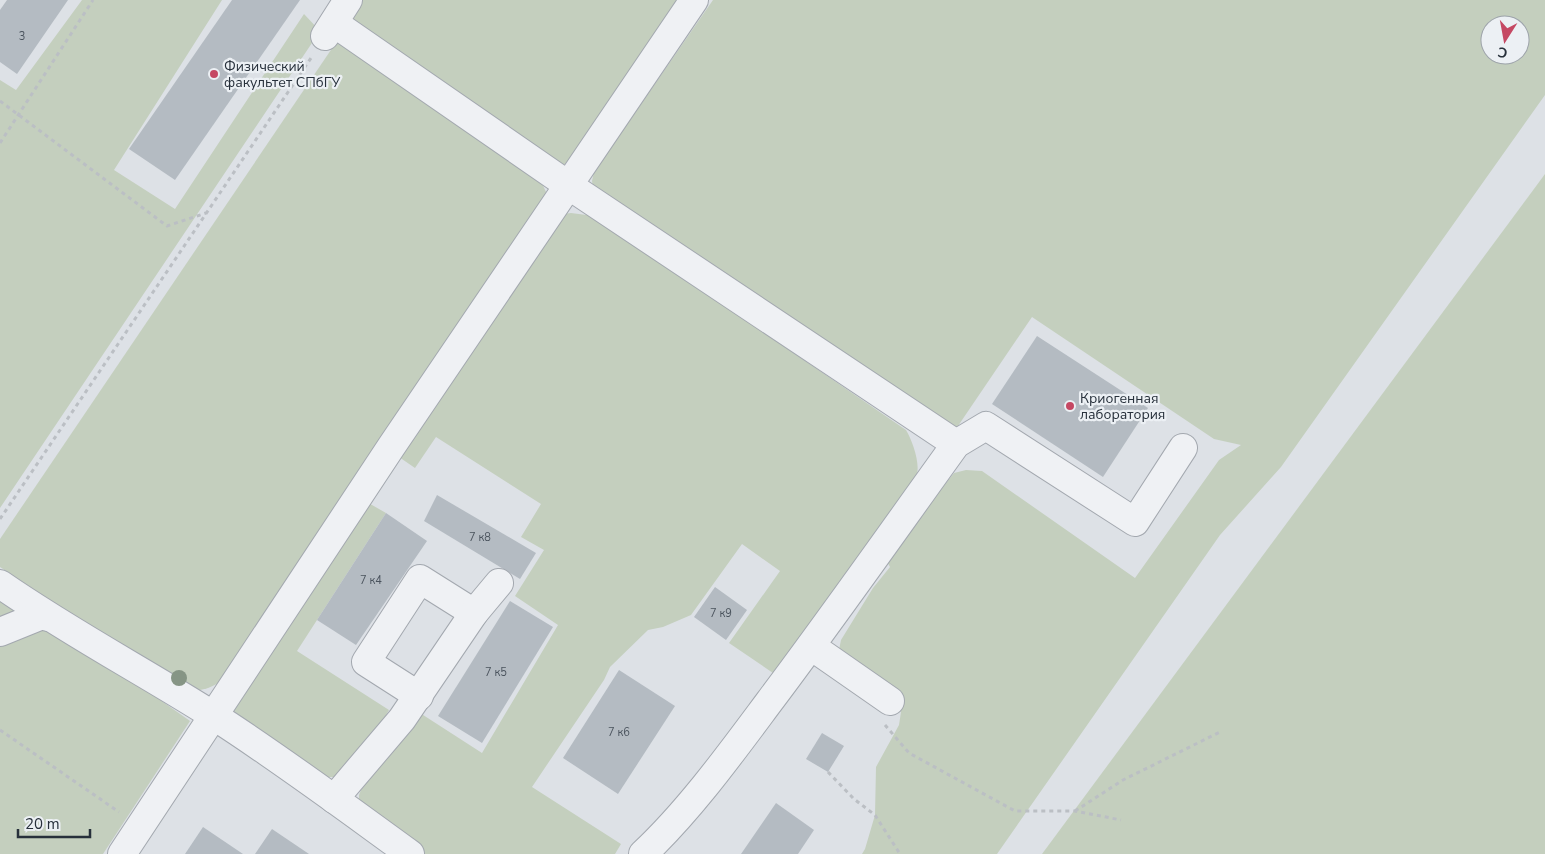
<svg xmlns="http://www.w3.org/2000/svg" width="1545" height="854" font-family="'Nunito Sans',sans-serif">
  <rect width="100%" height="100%" fill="#dde1e6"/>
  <g fill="#c4cfbe" fill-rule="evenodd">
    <polygon points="82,0 222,0 114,170 175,209 304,14 320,31 0,508 0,80 16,90"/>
    <polygon points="350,0 686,0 580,156 563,165 351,27"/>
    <path d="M713,0h832v95l-264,372 -61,68 -223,319h-135l3,-5 10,-34 1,-48 23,-42 2,-13 -3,-14 -59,-48 2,-10 32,-52 17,-21 -5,-9 69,-85 12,-3 16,1 153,107 84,-118 22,-15 -27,-6 -182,-122 -74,109 -9,7 -355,-241 -2,-11 2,-9zM1490,25h30v30h-30z"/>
    <path d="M339,38l201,141 6,13v13l-326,477c-12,7 -21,10 -35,8l-185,-123v-28z"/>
    <polygon points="1545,174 1545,854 1042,854"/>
    <path d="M571,213l23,3 312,214c6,10 14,32 11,44 -1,5 -4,11 -6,16l-138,183 -44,-30 51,-72 -38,-27 -51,71 -28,12 -15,3 -38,37 -6,13 -72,107 89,57 -6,10h-195l-61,-52v-7l2,-5 59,-77 62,40 76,-128 -43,-29 29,-46 -23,-13 20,-33 -105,-67 -21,31 -16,-11 164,-243z"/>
    <polygon points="365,501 386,513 297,651 389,710 373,737 337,777 316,777 238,722 232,711"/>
    <polygon points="0,587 190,721 103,854 0,854"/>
  </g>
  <g fill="#b4bbc2">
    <polygon points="7,0 68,0 17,74 0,62 0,10"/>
    <polygon points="232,0 300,0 175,180 129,149"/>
    <polygon points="1037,336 1148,408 1103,477 992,404"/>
    <polygon points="437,495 536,553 520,579 424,521"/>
    <polygon points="386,513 427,541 356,645 317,620"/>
    <polygon points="715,587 747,610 726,640 694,617"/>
    <polygon points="510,601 553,627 482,743 438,716"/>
    <polygon points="619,670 675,706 618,794 563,758"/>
    <polygon points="822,733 844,746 828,772 806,759"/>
    <polygon points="776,803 814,830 798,854 741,854"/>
    <polygon points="203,827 243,854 185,854"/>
    <polygon points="272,829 309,854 255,854"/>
  </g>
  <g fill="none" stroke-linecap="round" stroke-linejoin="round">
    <g stroke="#a3a8af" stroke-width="30">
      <g id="minor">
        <polyline points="334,23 568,185 956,444"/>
        <polyline points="325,36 348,0"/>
        <path d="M0,584c69,48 143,87 214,132 67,43 131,91 196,138"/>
        <polyline points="0,632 42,615 48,617"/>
        <polyline points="811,646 890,701"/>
        <polyline points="419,696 366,662 420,579 474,613"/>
        <polyline points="334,799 402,719 474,613 499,583"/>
        <polyline points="122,854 391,447 694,0"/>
        <path d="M643,854c46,-43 88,-101 126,-152 64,-85 125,-172 187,-258l30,-18 149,96 48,-74"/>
      </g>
    </g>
    <g stroke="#bbbfc4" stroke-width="3" stroke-dasharray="4 4" stroke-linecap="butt">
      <polyline points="0,101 167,226 206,213"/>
      <polyline points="0,143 93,0"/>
      <polyline points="0,519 311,58"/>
      <polyline points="885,725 909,753 1015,811 1075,811 1121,820"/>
      <polyline points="0,730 119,812"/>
      <polyline points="828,772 854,799 875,815 900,854"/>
      <polyline points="1075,811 1123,780 1220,732"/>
    </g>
    <use href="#minor" stroke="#eff1f4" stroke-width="28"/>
  </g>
  <circle fill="#869585" cx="179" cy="678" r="8"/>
  <g fill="#c54863" stroke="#ecf0f4" stroke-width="2">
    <circle cx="214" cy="74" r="5"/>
    <circle cx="1070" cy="406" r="5"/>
  </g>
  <g text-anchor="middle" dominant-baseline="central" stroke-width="4.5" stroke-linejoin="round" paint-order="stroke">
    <g font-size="11" fill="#4a535d">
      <text x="22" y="36">3</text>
      <text x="480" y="537">7 к8</text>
      <text x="371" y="580">7 к4</text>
      <text x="721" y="613">7 к9</text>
      <text x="496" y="672">7 к5</text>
      <text x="619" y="732">7 к6</text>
    </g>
    <g font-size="14" fill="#27303b" stroke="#ecf0f4" text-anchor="start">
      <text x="224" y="66">Физический<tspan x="224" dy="16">факультет СПбГУ</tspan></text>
      <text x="1080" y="398">Криогенная<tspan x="1080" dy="16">лаборатория</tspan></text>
    </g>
  </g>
  <g transform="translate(1505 40) rotate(191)"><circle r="24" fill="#ecf0f4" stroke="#9da3aa"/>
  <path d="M0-4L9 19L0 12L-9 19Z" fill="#c54863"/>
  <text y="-8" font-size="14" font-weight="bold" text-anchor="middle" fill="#27303b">С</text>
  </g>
  <path d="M18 829v8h72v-8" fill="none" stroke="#27303b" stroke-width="2.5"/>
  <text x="25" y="829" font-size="15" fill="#27303b" stroke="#ecf0f4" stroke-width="4" paint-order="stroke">20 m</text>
</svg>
